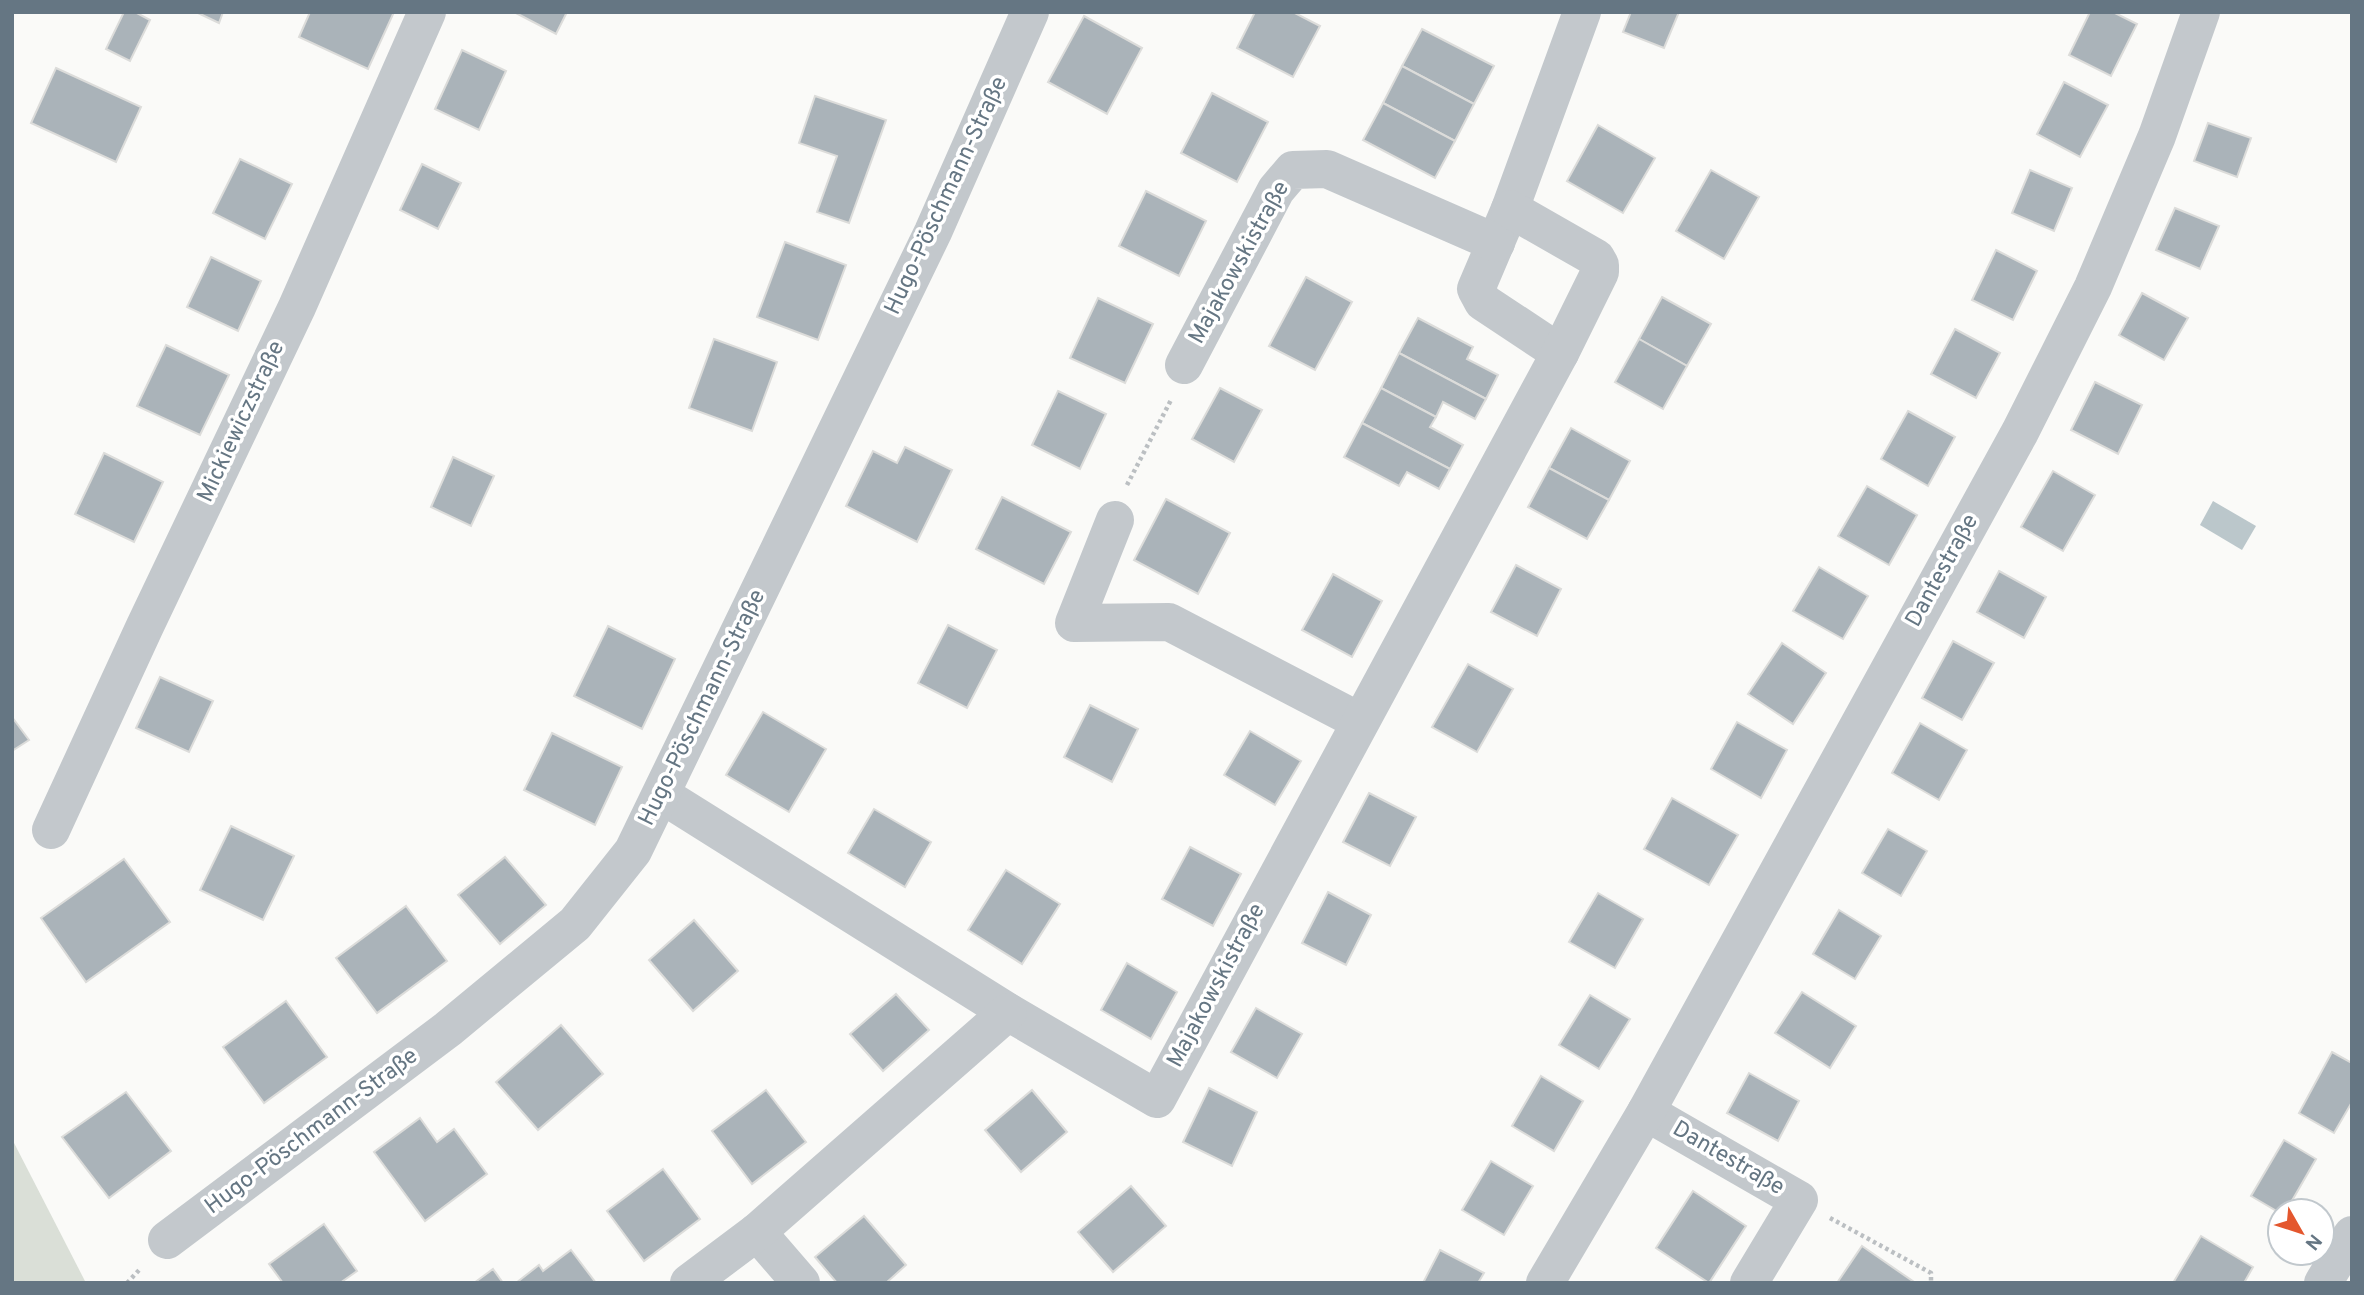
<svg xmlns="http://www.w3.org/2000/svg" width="2364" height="1295" font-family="Overpass,sans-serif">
  <rect width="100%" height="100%" fill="#fafaf8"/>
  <polygon fill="#dadfd7" points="12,1139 86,1283 12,1283"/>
  <polygon fill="#bbc7cb" points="2213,501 2256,526 2242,550 2200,525"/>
  <g fill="#aab3b9" stroke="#dcdcda" stroke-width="2">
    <polygon points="124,12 135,12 150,20 130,61 106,49"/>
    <polygon points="196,12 223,12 219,23"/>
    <polygon points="310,12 394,12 368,69 299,37"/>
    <polygon points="514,12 567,12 556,34"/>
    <polygon points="1255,12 1293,12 1320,26 1293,77 1237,48"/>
    <polygon points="1631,12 1679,12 1664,48 1623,32"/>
    <polygon points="2090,12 2113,12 2137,24 2111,76 2069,55"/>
    <polygon points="1084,16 1142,48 1107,114 1048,82"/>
    <polygon points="1422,29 1494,66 1474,104 1402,66"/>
    <polygon points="462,50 506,71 479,130 435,109"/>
    <polygon points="1402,66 1474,104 1455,141 1383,103"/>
    <polygon points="56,68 141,107 116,162 31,123"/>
    <polygon points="2064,82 2108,105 2080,157 2037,134"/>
    <polygon points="1212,93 1268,122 1237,182 1181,153"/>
    <polygon points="815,96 886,120 849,223 817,212 837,156 799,143"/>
    <polygon points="1383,103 1455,141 1435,178 1363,140"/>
    <polygon points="2208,123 2251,138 2237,177 2194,161"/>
    <polygon points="1598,125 1655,158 1623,213 1567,181"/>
    <polygon points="240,159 292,184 265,239 213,213"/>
    <polygon points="422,164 461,183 438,229 400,210"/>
    <polygon points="1711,170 1759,197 1724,259 1676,231"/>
    <polygon points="2030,170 2072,188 2054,231 2012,213"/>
    <polygon points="1146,191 1206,221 1179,276 1119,246"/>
    <polygon points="2175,208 2219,226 2200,269 2156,250"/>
    <polygon points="785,242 846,265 818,340 757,317"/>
    <polygon points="1996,250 2037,271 2013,320 1972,300"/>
    <polygon points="211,257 261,281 238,331 187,307"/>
    <polygon points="1306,277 1352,302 1315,370 1269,346"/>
    <polygon points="2142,293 2188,318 2164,360 2119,335"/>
    <polygon points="1662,297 1711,324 1687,366 1639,339"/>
    <polygon points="1098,298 1153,324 1125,383 1070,358"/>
    <polygon points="1418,318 1473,347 1467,359 1498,375 1486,399 1399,353"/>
    <polygon points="1955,329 2000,353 1976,398 1931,374"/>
    <polygon points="714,339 777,362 752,431 689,408"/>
    <polygon points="1639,339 1687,366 1663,409 1615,382"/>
    <polygon points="166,345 229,375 200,435 137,406"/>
    <polygon points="1399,353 1486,399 1475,419 1443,402 1436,417 1381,388"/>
    <polygon points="2095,382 2142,405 2118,454 2071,430"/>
    <polygon points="1220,388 1262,410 1234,462 1192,439"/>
    <polygon points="1381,388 1436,417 1430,427 1463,445 1450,469 1362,423"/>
    <polygon points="1058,391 1106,414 1080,469 1032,445"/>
    <polygon points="1908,411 1955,437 1928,486 1881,459"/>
    <polygon points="1362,423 1450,469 1439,489 1407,472 1399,486 1344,457"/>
    <polygon points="1571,428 1630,461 1609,500 1549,468"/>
    <polygon points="905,447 952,470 917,542 846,506 873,451 897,463"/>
    <polygon points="104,453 163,482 134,542 75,514"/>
    <polygon points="453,457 494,476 471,526 431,507"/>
    <polygon points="1549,468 1609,500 1587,539 1528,507"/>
    <polygon points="2053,471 2095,495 2063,551 2021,527"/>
    <polygon points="1867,486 1917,515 1889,565 1838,536"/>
    <polygon points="1002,497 1071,532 1044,584 976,549"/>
    <polygon points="1166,499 1230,533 1198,594 1134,560"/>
    <polygon points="1516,565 1561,589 1537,636 1491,612"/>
    <polygon points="1819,567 1868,596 1843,639 1793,611"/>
    <polygon points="1999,571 2046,597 2024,638 1977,612"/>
    <polygon points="1333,574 1382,601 1352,657 1302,630"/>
    <polygon points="948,625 997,650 967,708 918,683"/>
    <polygon points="608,626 675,659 642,729 574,696"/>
    <polygon points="1953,641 1994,663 1962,720 1922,698"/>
    <polygon points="1782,643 1826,673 1793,724 1748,694"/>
    <polygon points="1468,664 1513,689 1477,752 1432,727"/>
    <polygon points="160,677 213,701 189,752 136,728"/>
    <polygon points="1090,705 1138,729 1112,782 1064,757"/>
    <polygon points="763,712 826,749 789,812 726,775"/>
    <polygon points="12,717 29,740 12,751"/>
    <polygon points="1737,722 1787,750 1761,798 1711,769"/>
    <polygon points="1920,723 1967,750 1939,800 1892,773"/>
    <polygon points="1250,731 1301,761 1275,805 1224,775"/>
    <polygon points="552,733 622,767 595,825 524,790"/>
    <polygon points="1369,793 1416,817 1390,866 1343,842"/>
    <polygon points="1672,798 1738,835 1709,885 1644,849"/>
    <polygon points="874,809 931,842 905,887 848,853"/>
    <polygon points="231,826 294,856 263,920 200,890"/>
    <polygon points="1888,829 1927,851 1901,896 1862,873"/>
    <polygon points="1190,847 1241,874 1213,926 1162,899"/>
    <polygon points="505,857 546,905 500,944 458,895"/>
    <polygon points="124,859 170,922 86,982 41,918"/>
    <polygon points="1006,870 1060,904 1022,964 968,930"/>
    <polygon points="1328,892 1371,915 1346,965 1302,943"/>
    <polygon points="1598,893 1643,919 1615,968 1569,942"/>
    <polygon points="406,906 447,961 377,1013 336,958"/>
    <polygon points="1839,910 1881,936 1855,979 1813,954"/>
    <polygon points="694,920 738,971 693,1011 649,960"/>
    <polygon points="1127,963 1177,992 1151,1039 1101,1010"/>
    <polygon points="1802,992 1856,1026 1830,1068 1775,1033"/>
    <polygon points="896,994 929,1030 883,1071 850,1034"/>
    <polygon points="1590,995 1630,1019 1599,1069 1559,1045"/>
    <polygon points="286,1001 327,1057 264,1103 223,1047"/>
    <polygon points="1256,1008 1302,1034 1277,1078 1231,1052"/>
    <polygon points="561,1025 603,1074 538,1130 496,1082"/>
    <polygon points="2332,1052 2352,1063 2352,1102 2334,1133 2299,1113"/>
    <polygon points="1749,1073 1799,1101 1778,1141 1727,1113"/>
    <polygon points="1541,1076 1583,1101 1554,1151 1512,1126"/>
    <polygon points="1209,1088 1257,1112 1232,1166 1183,1142"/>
    <polygon points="766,1090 806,1142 752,1184 712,1131"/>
    <polygon points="1032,1090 1067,1132 1021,1172 985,1130"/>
    <polygon points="126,1092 171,1151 109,1198 62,1137"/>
    <polygon points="420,1118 437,1142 454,1129 487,1174 425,1221 374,1152"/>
    <polygon points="2284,1140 2316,1159 2286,1211 2280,1211 2280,1213 2251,1196"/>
    <polygon points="1491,1161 1533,1186 1504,1235 1462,1210"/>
    <polygon points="663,1169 700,1219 644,1261 607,1211"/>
    <polygon points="1131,1186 1166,1226 1113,1272 1078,1232"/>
    <polygon points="1693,1191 1746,1226 1709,1283 1656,1248"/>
    <polygon points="864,1216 906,1265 886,1283 837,1283 815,1257"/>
    <polygon points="324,1224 357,1271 340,1283 283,1283 269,1264"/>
    <polygon points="2201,1236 2253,1267 2244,1283 2173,1283"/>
    <polygon points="1862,1246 1914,1282 1913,1283 1837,1283"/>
    <polygon points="571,1250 596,1283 516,1283 539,1265 543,1271"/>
    <polygon points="1440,1250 1484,1273 1478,1283 1423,1283"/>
    <polygon points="493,1269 503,1283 474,1283"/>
  </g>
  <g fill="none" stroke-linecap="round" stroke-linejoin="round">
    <g stroke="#bbbfc2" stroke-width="4.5" stroke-dasharray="3.5 3.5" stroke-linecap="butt">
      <polyline points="1127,485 1171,400"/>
      <polyline points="1830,1218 1931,1273 1931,1283"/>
      <polyline points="127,1283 141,1268"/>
    </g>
    <g stroke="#c3c8cc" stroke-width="38">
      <polyline points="1560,353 1483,302 1476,289 1510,209 1582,12"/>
      <polyline points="1184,365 1276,190 1293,170 1327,169 1496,243"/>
      <polyline points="1115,520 1074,623 1169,622 1359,721"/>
      <polyline points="662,795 1008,1012 1157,1099 1560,353 1600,272 1600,265 1596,258 1510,209"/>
      <polyline points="51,830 145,626 297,307 427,12"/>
      <polyline points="1646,1112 1799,1200 1749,1283"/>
      <polyline points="757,1232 801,1283"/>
      <polyline points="167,1240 448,1029 575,924 633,851 933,232 1030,12"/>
      <polyline points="689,1283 757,1232 1008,1012"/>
      <polyline points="1545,1283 1646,1112 2020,432 2093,287 2157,136 2201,12"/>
      <polyline points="2323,1283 2352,1235"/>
    </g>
  </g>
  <g text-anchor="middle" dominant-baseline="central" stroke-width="7" stroke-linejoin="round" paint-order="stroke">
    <g font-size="23" fill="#657683" stroke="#fff">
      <text transform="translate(947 196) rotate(-65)">Hugo-Pöschmann-Straße</text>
      <text transform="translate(1240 263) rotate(-61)">Majakowskistraße</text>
      <text transform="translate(242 422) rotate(-65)">Mickiewiczstraße</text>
      <text transform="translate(1943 571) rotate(-61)">Dantestraße</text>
      <text transform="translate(703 708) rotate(-64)">Hugo-Pöschmann-Straße</text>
      <text transform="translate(1217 986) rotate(-62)">Majakowskistraße</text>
      <text transform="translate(312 1132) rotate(-37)">Hugo-Pöschmann-Straße</text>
      <text transform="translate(1728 1159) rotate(30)">Dantestraße</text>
    </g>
  </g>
  <rect width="2364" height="1295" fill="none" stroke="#657683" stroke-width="28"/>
  <g transform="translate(2301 1232) rotate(129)"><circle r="33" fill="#ffffff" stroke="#c1c8cd" stroke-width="2"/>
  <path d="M0-5L12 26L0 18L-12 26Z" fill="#e4572e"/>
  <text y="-10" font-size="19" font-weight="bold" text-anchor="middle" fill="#657683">N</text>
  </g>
</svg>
